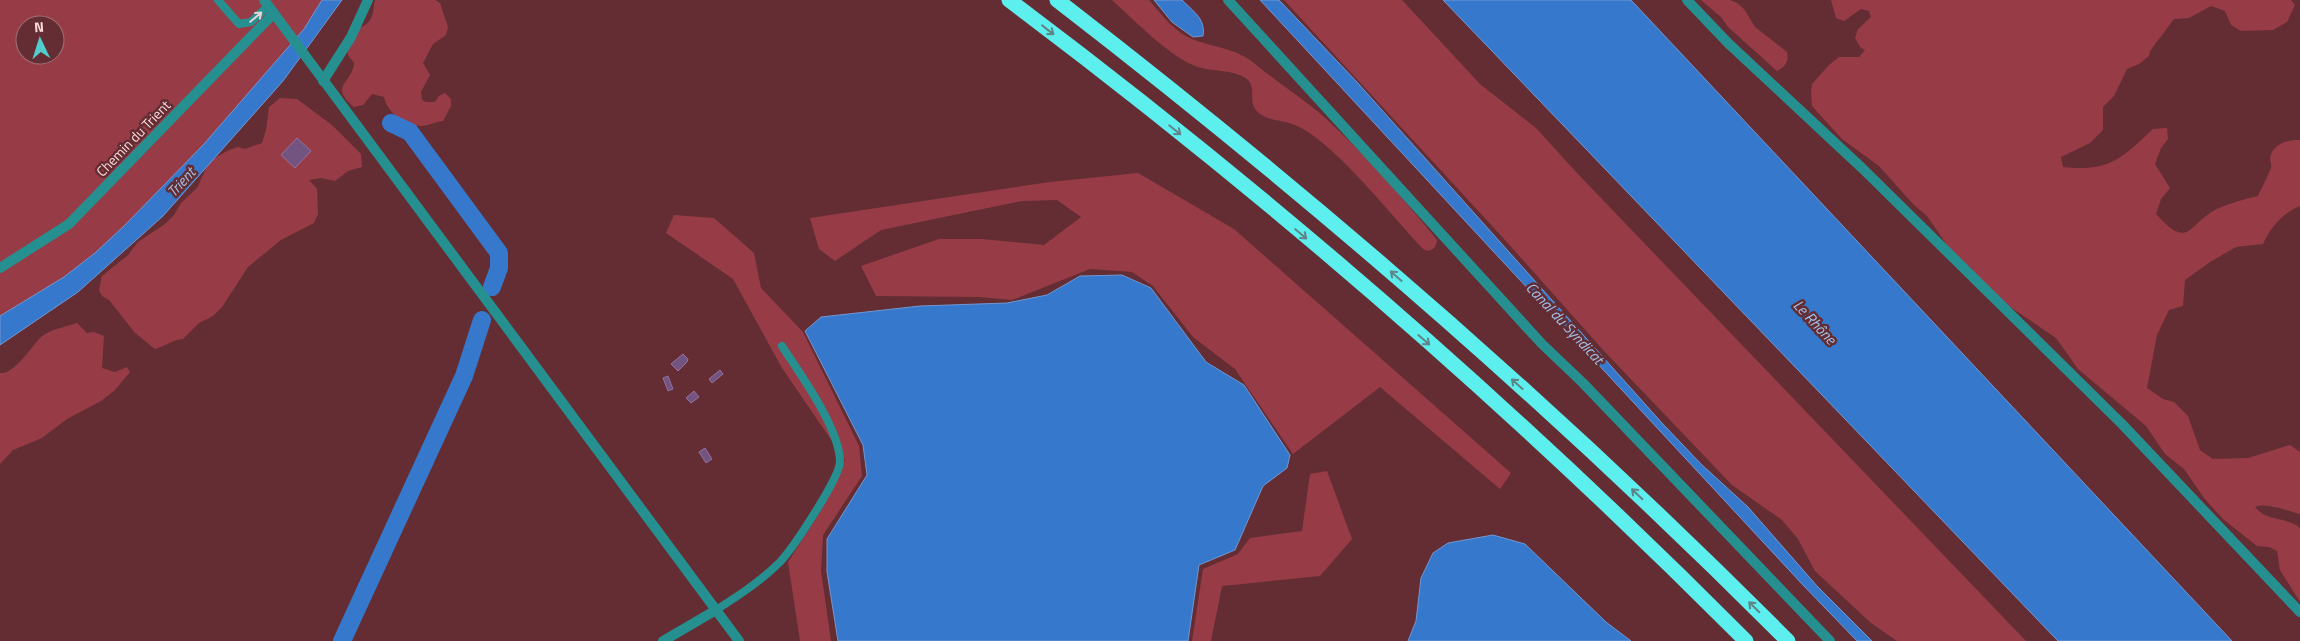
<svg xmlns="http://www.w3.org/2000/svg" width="2300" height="641" font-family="'Titillium Web',sans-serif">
  <rect width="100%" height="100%" fill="#632d33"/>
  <g fill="#973c47" fill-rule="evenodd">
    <path d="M0,0h330l-163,195 -167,140zM25,25h30v30h-30z"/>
    <path d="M375,0h60l5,3 8,24 -2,8 -13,9 -10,19 7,12 -9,17 1,8 4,2h9l4,-6 6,-3 6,6v7l-8,15c-6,0 -14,5 -23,5 -16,0 -33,-14 -36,-29l-12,-3 -9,11 -9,2c-26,-22 -1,-24 0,-44l-6,-8 -1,-17c6,-9 18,-10 23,-18 4,-6 3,-13 5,-20z"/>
    <path d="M1112,0h37c13,15 24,31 43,39 20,8 41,9 58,21 24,20 50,36 73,56 41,37 79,81 114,124 -1,7 -3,10 -10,11l-4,-2c-33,-35 -73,-87 -112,-115 -5,-3 -11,-7 -16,-9 -13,-6 -29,-3 -39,-15 -8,-9 1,-22 -9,-31 -14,-10 -36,-7 -52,-13 -26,-10 -62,-47 -83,-66z"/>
    <polygon points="1284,0 1402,0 1480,84 1536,128 1577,173 2026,641 1897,641 1871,623 1815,571 1798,539 1782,520 1732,485 1605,352 1505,240"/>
    <path d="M1701,0h29l7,3 7,6 11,18 32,25c2,10 -1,14 -10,19l-49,-44 -7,-10z"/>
    <path d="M1831,0h460l4,5 -8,17 -14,8 -32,1 -10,-6 -6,-14 -14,-5 -22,12 -15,1 -24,32 -1,5 -10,8 -12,5 -13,27 -11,11v23l-13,13 -29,14 2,10c46,5 58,-8 90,-38l14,-1 1,11 -7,9 -6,16 15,24 -9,11 -5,15c34,38 32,9 61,-5 13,-6 27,-10 41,-13 3,-7 12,-24 13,-29 1,-2 -1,-5 -1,-8 1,-14 18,-20 30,-19v66c-17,7 -29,21 -37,38l-27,3 -26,15 -25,18 -2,26 -14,4 -12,25 -10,53 16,11 11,3 14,14 12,34 13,9 35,-1 42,-13 10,7v62c-14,-3 -32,-12 -45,-7 11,15 31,9 45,21v74l-20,-32 -3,-19 -8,-4 -12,-1 -34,-27 -19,-21 -20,-29 -19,-15 -19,-28 -68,-57 -22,-31 -68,-46 -39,-44 -22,-32 -14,-12 -34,-38 -37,-27 -30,-33 -1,-14 1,-8 17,-19 10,-8h20l6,-7 -5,-3 -5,-9 3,-9 13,-12 -2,-6 -8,-2 -17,12 -8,-3z"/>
    <path d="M280,98l17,1 35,26 29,29 1,13 -14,4 -13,10 -14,-3 -12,2 8,9 1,25 -4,9 -33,17 -33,27 -26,40 -9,9 -14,7 -16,16c-11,1 -17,7 -28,10l-20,-16 -26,-33 -7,-4 -3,-6 3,-14 26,-21 10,-13 27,-18 9,-9 7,-12 16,-15 10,-22 6,-7 16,-9 9,-3 7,2 17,-6 4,-13 3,-23z"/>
    <polygon points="1138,173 1234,229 1511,473 1500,489 1380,387 1293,454 1235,369 1193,337 1153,286 1132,272 1090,269 1012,300 980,297 876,296 861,266 939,239 982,239 1044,245 1081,217 1057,200 1022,201 881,230 835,261 819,249 810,218 1050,182"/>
    <polygon points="674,215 714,218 754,253 761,288 803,332 859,446 862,476 823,535 821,571 831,641 800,641 788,562 820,512 845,460 782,368 733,279 666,233"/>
    <path d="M77,323l10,10 7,-1 10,4 -2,32 13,4 12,-5 3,5 -15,18 -14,11 -34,18 -25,19 -29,12 -13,14v-91c14,2 31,-26 40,-35 9,-9 26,-11 37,-15z"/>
    <polygon points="1327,471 1352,539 1320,576 1222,586 1211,641 1192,641 1203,569 1238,554 1250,538 1302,531 1310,474"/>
  </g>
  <g fill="#3679cc" stroke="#7296d0">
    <polygon points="322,0 342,0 283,81 163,216 78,292 0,345 0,316 64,277 95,253 125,225 204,144 304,29"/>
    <path d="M1154,0h28c11,11 24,19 21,36l-10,1 -21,-15z"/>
    <polygon points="1260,0 1279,0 1356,81 1662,423 1701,464 1748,507 1817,586 1872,641 1857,641 1802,584"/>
    <polygon points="1443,0 1631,0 2232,641 2058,641"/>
    <polygon points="1122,275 1151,288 1206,362 1244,385 1290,455 1287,468 1263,486 1235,550 1199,565 1188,641 838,641 827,572 827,539 867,475 863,445 805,331 821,317 920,306 1007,303 1047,295 1080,276"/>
    <polygon points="1493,535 1525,544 1606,622 1631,641 1408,641 1416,621 1421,578 1433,553 1448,543"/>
  </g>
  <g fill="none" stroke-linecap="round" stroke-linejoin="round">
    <g stroke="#3679cc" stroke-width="18">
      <polyline points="391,123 410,132 499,253 499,268 492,287"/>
      <polyline points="342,641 464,376 482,320"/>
    </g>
  </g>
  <g fill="#735481" stroke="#9372a1">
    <polygon points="297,138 311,151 295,168 281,155"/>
    <polygon points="683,354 688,359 687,362 678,371 671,364"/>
    <polygon points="720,370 723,374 712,383 709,379"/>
    <polygon points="668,376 673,389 668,391 663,378"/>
    <polygon points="694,391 699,397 691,403 686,398"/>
    <polygon points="705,448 712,459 706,463 699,452"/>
  </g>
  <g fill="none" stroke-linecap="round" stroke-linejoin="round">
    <g stroke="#269091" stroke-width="8">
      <polyline points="218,0 239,24 251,22 268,6"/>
      <path d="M716,610c22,-14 45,-29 64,-48 13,-14 60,-84 60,-101 -1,-34 -40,-87 -58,-115"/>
    </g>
    <g stroke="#269091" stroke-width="10">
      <polyline points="264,0 739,641"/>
      <polyline points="1228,0 1542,344 1583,383 1830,641"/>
      <polyline points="1687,0 1728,43 1862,168 2122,424 2300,612"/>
      <polyline points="323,81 351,37 368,0"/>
      <polyline points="0,268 69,224 274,13"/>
      <polyline points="663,641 716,610"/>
    </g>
    <g stroke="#5deeee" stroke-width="15">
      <path d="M1009,0c259,194 509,412 737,641"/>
      <path d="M1057,0c257,198 502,411 731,641"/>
    </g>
  </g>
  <defs><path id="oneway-shaft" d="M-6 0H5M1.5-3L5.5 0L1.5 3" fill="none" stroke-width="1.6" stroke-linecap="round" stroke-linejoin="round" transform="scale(1.25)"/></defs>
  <use stroke="#e8d3d4" href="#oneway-shaft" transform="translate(256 17) rotate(-40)"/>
  <g stroke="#608487">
    <use href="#oneway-shaft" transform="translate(1048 30) rotate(38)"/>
    <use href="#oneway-shaft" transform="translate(1175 130) rotate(39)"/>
    <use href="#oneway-shaft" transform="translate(1301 234) rotate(40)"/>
    <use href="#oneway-shaft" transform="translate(1396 276) rotate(-139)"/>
    <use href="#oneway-shaft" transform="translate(1424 340) rotate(41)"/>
    <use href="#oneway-shaft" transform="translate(1517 384) rotate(-138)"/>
    <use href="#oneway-shaft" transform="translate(1637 494) rotate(-136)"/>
    <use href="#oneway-shaft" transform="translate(1754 607) rotate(-135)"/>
  </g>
  <g text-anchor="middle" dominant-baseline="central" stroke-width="5" stroke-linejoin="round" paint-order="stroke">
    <g font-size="14" fill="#fddadb" stroke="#632d33">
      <text transform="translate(133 138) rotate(-46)">Chemin du Trient</text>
    </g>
    <g font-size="15" font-style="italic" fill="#a3c3ed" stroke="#632d33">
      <text transform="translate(181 182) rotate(-48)">Trient</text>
      <text transform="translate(1815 322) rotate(47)">Le Rhône</text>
      <text transform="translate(1565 323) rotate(47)">Canal du Syndicat</text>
    </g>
  </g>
  <g transform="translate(40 40) rotate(356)"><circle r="24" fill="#632d33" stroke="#a17276"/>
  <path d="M0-4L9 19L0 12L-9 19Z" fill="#52cdcd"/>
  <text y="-8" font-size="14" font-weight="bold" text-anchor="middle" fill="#fddadb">N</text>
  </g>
</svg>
